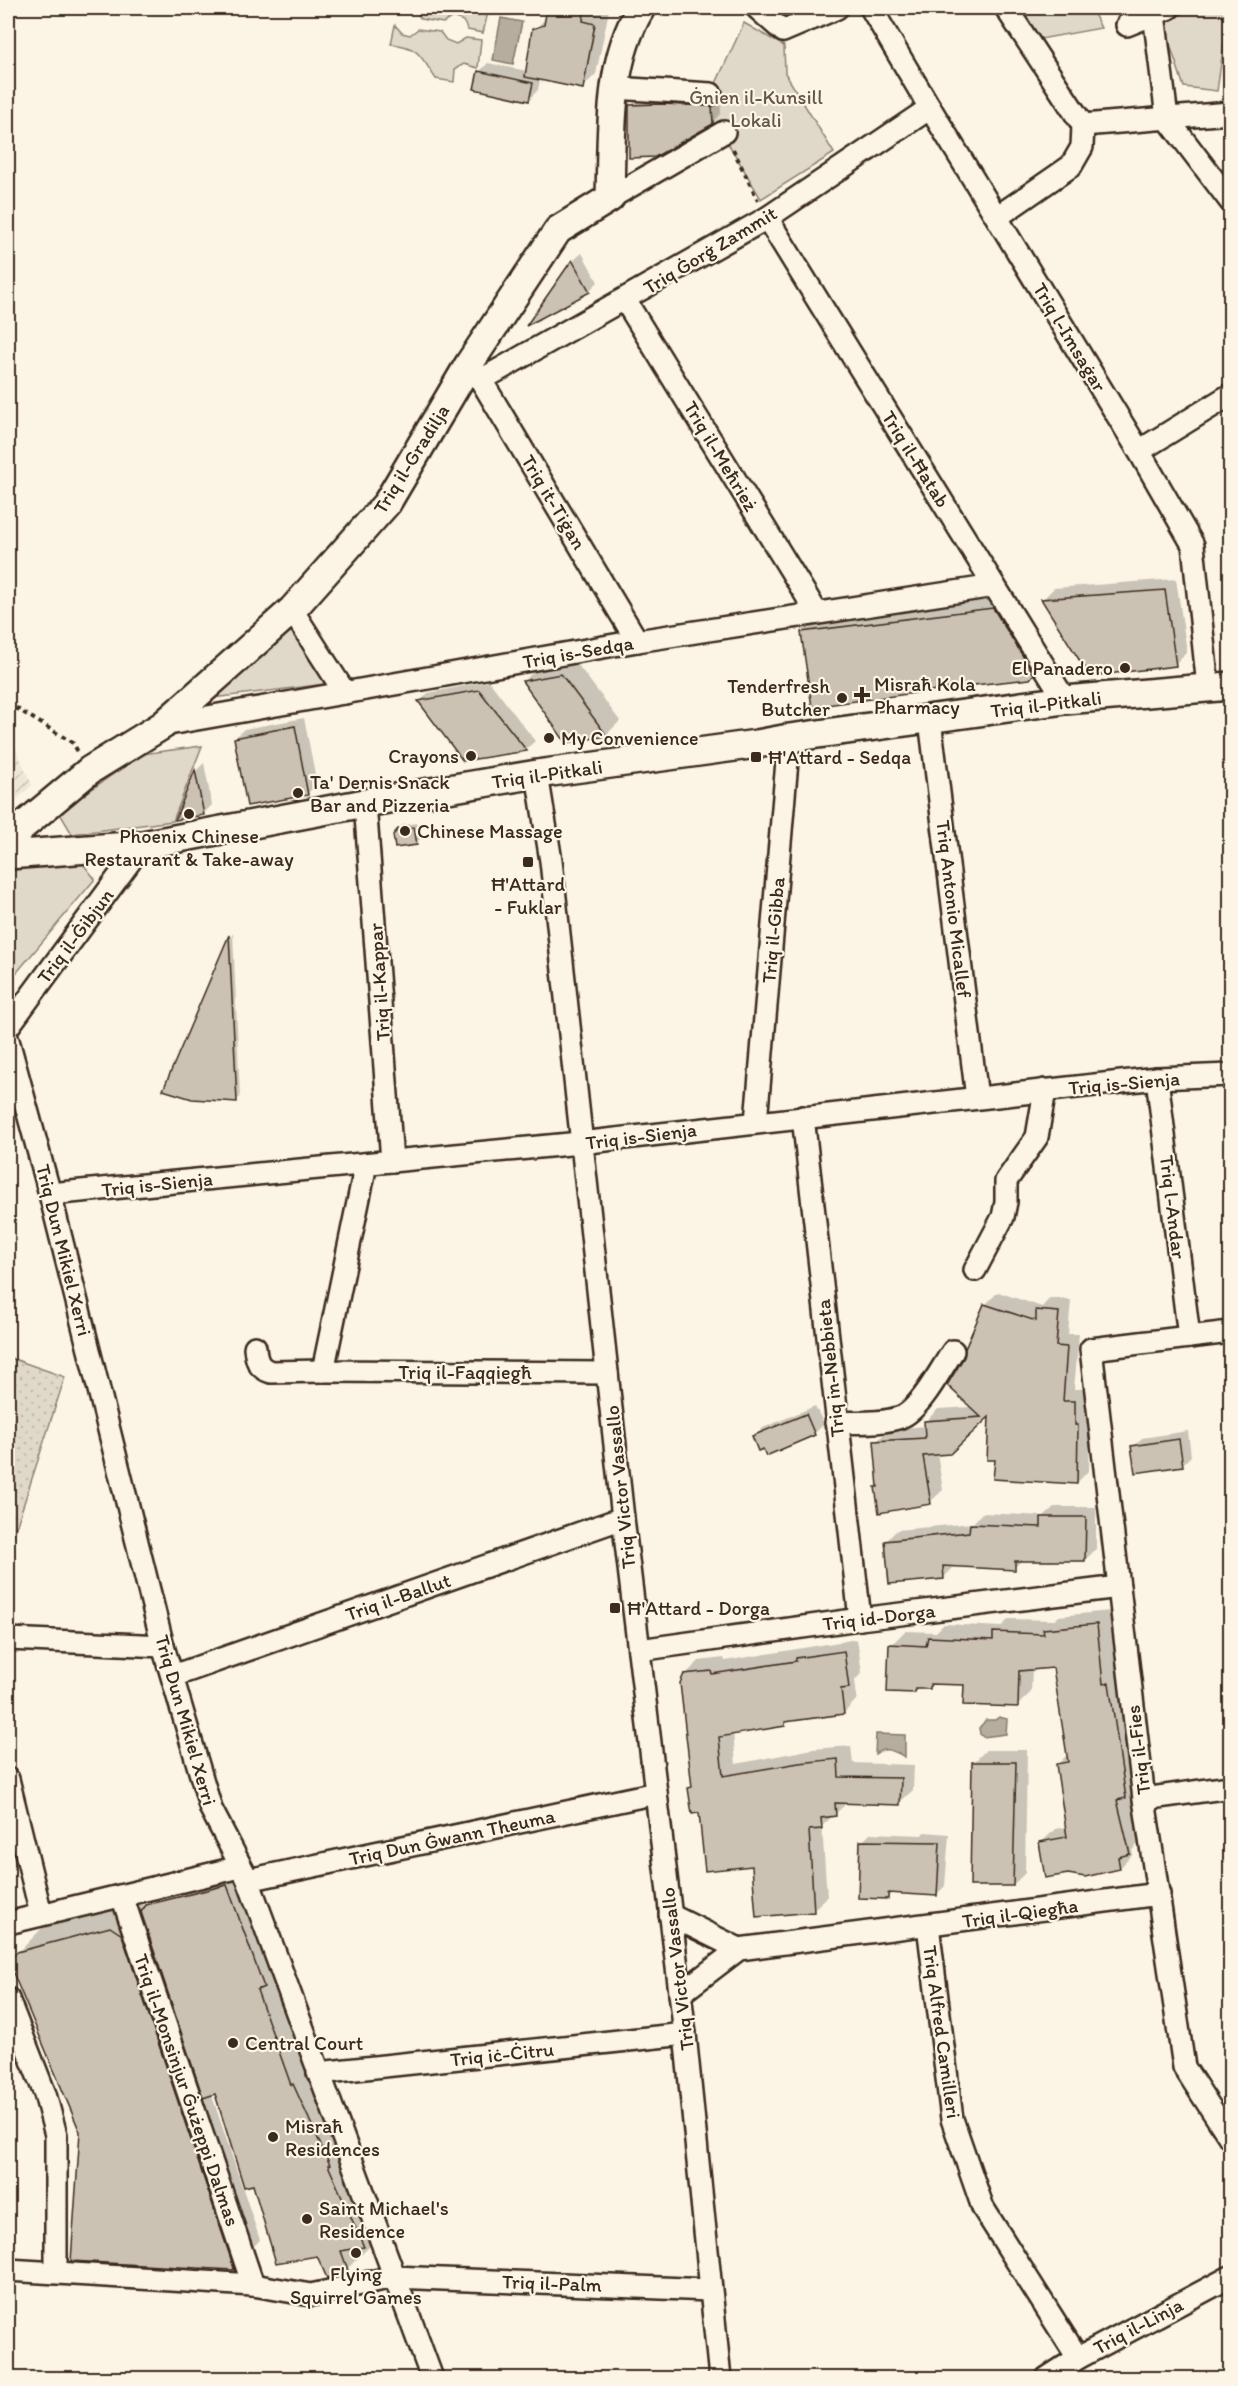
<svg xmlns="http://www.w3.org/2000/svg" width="1238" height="2386" font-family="Itim,sans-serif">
  <defs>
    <pattern id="industrial-furrows" width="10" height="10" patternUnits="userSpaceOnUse" patternTransform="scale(1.5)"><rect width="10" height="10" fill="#eee6d6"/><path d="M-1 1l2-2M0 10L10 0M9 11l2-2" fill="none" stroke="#cdc5b7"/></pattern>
    <pattern id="garden-dots" width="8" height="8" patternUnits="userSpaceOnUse" patternTransform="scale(1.5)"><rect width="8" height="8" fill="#e0d8c8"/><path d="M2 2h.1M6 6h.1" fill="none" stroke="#c1baab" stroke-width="1.8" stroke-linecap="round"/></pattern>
  </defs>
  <rect width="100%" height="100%" fill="#fcf5e5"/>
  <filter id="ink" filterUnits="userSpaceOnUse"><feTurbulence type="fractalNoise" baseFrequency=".0167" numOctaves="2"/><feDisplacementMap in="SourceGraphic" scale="12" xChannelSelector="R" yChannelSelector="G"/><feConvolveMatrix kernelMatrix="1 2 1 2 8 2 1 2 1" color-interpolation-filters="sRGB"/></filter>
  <g filter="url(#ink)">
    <polygon fill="url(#industrial-furrows)" points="8,732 32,785 8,808"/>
    <g fill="#e0d8c8" stroke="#8e8173" stroke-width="1.5">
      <polygon points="398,8 489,8 483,33 468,30 463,21 453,17 443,23 421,19 414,8 406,8 397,13"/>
      <polygon points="1016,8 1091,8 1101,28 1035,40"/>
      <polygon points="1195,8 1229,8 1217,91 1184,87 1163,23"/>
      <polygon points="744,23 784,46 785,73 834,153 761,199 731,148 713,125 711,94"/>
      <path d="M395,25l7,8 8,2 8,-6 22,3 6,8 10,4 10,-6 15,2 -3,28 -14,-4 -9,5 -1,13 -18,-3c-15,-22 -17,-33 -45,-35z"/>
      <polygon points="294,628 326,684 213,698"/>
      <polygon points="202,746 173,821 72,834 59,812 142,754"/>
      <polygon points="80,860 95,879 8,983 8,871"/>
    </g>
    <polygon fill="url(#garden-dots)" stroke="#8e8173" stroke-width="1.5" points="8,1357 65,1377 13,1537 8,1535"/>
    <g fill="#b7ad9e" stroke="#85796b" stroke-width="1.5">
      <polygon points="501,18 522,22 513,64 493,60"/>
      <polygon points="999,1717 1007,1719 1006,1734 983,1737 980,1734 979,1728 986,1720 995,1720"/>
      <path d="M876,1734l29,1v22c-11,-6 -19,-11 -30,-3z"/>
    </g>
    <g fill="#0003">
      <polygon points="548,8 599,8 609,10 596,74 582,88 540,79 538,90 529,99 479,72 488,63 527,71 534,30 547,17"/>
      <polygon points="640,97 720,98 721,113 712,123 631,106"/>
      <polygon points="582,253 598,282 589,291 531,322 573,261"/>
      <polygon points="1176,579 1187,652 1175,664 1043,599 1054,588"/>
      <polygon points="1003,598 1040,667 1029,678 803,632 813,622"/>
      <polygon points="575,661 620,721 606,735 567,741 524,681 537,668"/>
      <polygon points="489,681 535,741 526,749 463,759 420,701 428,693"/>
      <polygon points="304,718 317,784 308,793 235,738 244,729"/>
      <polygon points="204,763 212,805 203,814 178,818 196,771"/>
      <polygon points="418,823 420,839 416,843 399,830 403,825"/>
      <polygon points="233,933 240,1097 236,1101 165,1089"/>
      <polygon points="998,1292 1042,1307 1050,1298 1071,1300 1068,1334 1079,1334 1074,1389 1087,1389 1087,1413 1090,1413 1089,1470 1077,1483 996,1459 991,1414 937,1453 943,1490 930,1502 876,1488 879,1485 876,1442 889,1429 926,1426 925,1422 938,1409 972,1407 965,1358 985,1305"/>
      <polygon points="815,1406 824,1424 814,1434 767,1454 754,1437 763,1428"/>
      <polygon points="1188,1431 1191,1456 1182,1465 1133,1447 1142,1438"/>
      <polygon points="1054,1507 1096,1507 1096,1549 1085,1560 1023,1559 1014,1568 955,1566 944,1577 886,1541 897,1530 973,1523 982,1513 1044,1516"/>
      <polygon points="1110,1611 1117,1671 1122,1670 1139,1783 1132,1790 1143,1839 1132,1850 1133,1854 1120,1868 1041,1843 1055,1829 1066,1827 1058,1764 1069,1753 1054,1666 1032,1668 1031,1692 1017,1706 966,1684 934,1683 929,1688 919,1687 915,1692 891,1645 905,1631 936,1632 944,1624 1001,1627 1009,1619 1055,1620 1059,1616"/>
      <polygon points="857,1639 862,1673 855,1680 857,1699 844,1713 790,1720 785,1725 733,1733 736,1764 813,1749 851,1746 853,1763 914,1765 913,1790 899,1803 848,1802 822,1826 827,1897 813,1910 753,1864 700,1811 690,1789 693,1785 685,1675 699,1661 724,1658 725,1661"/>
      <polygon points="986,1750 1027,1750 1025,1873 1013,1885 974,1762"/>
      <polygon points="924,1832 949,1834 945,1886 936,1895 893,1892 887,1898 862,1842 871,1833 922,1835"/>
      <polygon points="251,1862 351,2141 387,2222 369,2240 371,2245 347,2269 326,2277 318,2254 254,2183 216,2092 211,2093 260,2240 232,2268 82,2132 18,1953 45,1925 138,1900 146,1907 171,1881"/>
    </g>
    <g fill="#ccc2b3" stroke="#3b2a1e" stroke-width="1.5">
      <polygon points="547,8 561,8 584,13 583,21 595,24 583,89 525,77 532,29 544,25"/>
      <polygon points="478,71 533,83 529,101 474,89"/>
      <polygon points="661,104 712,106 713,124 655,157 629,158 629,105"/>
      <polygon points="572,260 590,292 526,326"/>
      <polygon points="1165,590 1176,666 1098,675 1083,666 1041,599"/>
      <polygon points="993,608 1034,674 1030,679 974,685 812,707 801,632"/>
      <polygon points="561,674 607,736 566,743 522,681"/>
      <polygon points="479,690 527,751 463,761 418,701"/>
      <polygon points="295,726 308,795 247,806 234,738"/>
      <polygon points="195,770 204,815 175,820"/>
      <polygon points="414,827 417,845 395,848 393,835 398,829"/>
      <polygon points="229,935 237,1102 192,1099 163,1090"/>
      <polygon points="984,1304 1036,1321 1036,1310 1059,1312 1056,1346 1067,1347 1063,1401 1075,1401 1075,1425 1078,1425 1077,1484 993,1479 995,1460 987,1460 989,1417 950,1454 923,1456 931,1504 879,1513 875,1487 878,1487 874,1441 925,1438 924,1421 981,1417 947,1385 964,1357 965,1349"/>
      <polygon points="806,1414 815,1435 766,1456 763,1449 758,1451 752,1436"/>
      <polygon points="1179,1439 1183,1466 1135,1473 1131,1446"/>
      <polygon points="1041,1517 1086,1517 1085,1561 1015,1561 1015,1570 943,1566 944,1579 889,1584 885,1541 969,1532 970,1524 1041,1527"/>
      <polygon points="1097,1624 1103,1684 1109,1683 1126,1798 1117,1800 1130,1854 1118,1857 1120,1869 1085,1877 1068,1874 1045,1878 1039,1842 1067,1837 1056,1764 1068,1762 1053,1668 1019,1671 1018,1707 963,1705 964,1685 930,1684 930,1689 915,1689 915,1693 887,1692 889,1644 926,1646 928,1637 993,1640 993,1632 1044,1634 1043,1629"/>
      <polygon points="844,1651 849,1688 841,1689 844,1714 785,1722 785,1726 719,1737 723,1776 799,1763 838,1759 839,1777 901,1778 900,1805 835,1803 836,1816 821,1818 822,1829 809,1830 814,1912 756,1917 752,1866 705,1871 699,1813 692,1814 688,1788 692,1787 680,1683 684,1674 711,1671 712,1674 796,1661 796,1658"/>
      <polygon points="972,1762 1016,1762 1013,1886 970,1886"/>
      <polygon points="860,1841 940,1842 937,1896 888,1893 888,1899 858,1898"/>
      <polygon points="227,1885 264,1987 257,1990 291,2085 293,2084 330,2165 328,2165 364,2247 341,2251 348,2270 327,2278 317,2256 276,2263 253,2185 244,2187 215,2094 203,2098 141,1912 146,1905"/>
      <polygon points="110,1927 122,1935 234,2268 233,2270 71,2261 80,2132 8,1961 17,1952"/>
    </g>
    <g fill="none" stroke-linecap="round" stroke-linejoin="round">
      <g stroke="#3b2a1e" stroke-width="15">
        <polyline id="service" points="8,818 23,826"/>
      </g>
      <g stroke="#3b2a1e" stroke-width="26">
        <g id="minor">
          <polyline points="757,8 783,31 837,8"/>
          <polyline points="871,8 930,108 1139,451 1193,545 1208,687"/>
          <polyline points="1006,8 1083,125"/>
          <polyline points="1154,14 1167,118 1230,201"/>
          <polyline points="1127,25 1169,8"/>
          <polyline points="614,88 711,94"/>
          <polyline points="610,198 724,132"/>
          <polyline points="997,217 1071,166 1082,147 1083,125 1230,113"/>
          <polyline points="767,218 1065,700"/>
          <polyline points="625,300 817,613"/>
          <polyline points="473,369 481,380 637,641"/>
          <polyline points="481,380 767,218 930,108"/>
          <polyline points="1139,451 1230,395"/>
          <polyline points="292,610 345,693"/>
          <polyline points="930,720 977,1098"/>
          <polyline points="163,725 637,641 994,586"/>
          <polyline points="537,774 551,861 623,1518 685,2034 720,2378"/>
          <polyline points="365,803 392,1161"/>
          <polyline points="8,1027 142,845"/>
          <polyline points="8,1040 50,1194 163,1646 211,1809 248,1880 432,2378"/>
          <polyline points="1157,1078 1189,1337"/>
          <polyline points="803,1117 860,1619"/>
          <polyline points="756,1122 789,738"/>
          <polyline points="366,1164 323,1371 607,1373"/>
          <polyline points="50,1194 580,1143 1157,1078 1230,1075"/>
          <polyline points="975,1270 1003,1217 1006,1202 1006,1181 1037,1137 1045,1090"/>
          <polyline points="1230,1332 1091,1349 1144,1799 1184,2067 1230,2138"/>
          <path d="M255,1347c1,13 3,21 16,25l52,-1"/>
          <path d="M836,1423c20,-1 46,1 65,-6 19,-7 41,-50 52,-66"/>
          <polyline points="8,1639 163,1646"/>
          <polyline points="639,1650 860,1619 1119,1587"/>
          <polyline points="173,1676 623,1518"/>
          <polyline points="8,1779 41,1914"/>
          <polyline points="1144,1799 1230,1787"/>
          <polyline points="248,1880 656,1793"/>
          <polyline points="122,1896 253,2285"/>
          <polyline points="670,1915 739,1949"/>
          <polyline points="8,1923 240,1867"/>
          <polyline points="928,1925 952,2119 983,2208 1078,2358"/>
          <polyline points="680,1994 739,1949 1159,1894"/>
          <polyline points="8,1999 45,2094 56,2135 56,2272"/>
          <polyline points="318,2073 685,2034"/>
          <polyline points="8,2270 253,2285 311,2295 393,2277 710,2290"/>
          <polyline points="1047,2378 1078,2358 1230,2277"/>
        </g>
      </g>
      <g stroke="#3b2a1e" stroke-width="32">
        <g id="tertiary">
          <path d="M8,847l15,-21 67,-56 73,-45 129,-115 95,-107 82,-139 89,-134 52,-32c2,-64 -3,-134 31,-190"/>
          <polyline points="8,855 142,845 365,803 537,774 757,744 789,738 1065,700 1230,686"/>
        </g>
      </g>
      <g stroke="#3b2a1e" stroke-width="4" stroke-dasharray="4.5 4.5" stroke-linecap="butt">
        <polyline points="733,149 758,201"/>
        <polyline points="8,703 73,743 78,752"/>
      </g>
      <use href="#service" stroke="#fcf5e5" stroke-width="10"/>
      <use href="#minor" stroke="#fcf5e5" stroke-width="21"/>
      <use href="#tertiary" stroke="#fcf5e5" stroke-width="27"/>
    </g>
  </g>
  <g fill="#3b2a1e" stroke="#fcf5e5" stroke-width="2">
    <circle cx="1125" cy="668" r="6"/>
    <path d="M859 686h6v6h6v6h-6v6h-6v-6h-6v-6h6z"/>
    <circle cx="842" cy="698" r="6"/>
    <circle cx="549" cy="738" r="6"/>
    <circle cx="471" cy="756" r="6"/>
    <rect x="750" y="751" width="12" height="12" rx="3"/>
    <circle cx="298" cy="793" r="6"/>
    <circle cx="189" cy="814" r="6"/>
    <circle cx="405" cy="831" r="6"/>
    <rect x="522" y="856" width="12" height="12" rx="3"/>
    <rect x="609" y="1602" width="12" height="12" rx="3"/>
    <circle cx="233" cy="2043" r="6"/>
    <circle cx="273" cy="2137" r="6"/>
    <circle cx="307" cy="2219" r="6"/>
    <circle cx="356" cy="2253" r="6"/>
  </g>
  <g text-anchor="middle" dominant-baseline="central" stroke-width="4.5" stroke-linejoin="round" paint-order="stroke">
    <g font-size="20" fill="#645648" stroke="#fcf5e5">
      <text x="756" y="97">Ġnien il-Kunsill<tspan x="756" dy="23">Lokali</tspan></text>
    </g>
    <g font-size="20" fill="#3b2a1e" stroke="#fcf5e5">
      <text transform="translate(710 250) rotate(-31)">Triq Ġorġ Zammit</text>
      <text transform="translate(1070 337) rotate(59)">Triq l-Imsaġar</text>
      <text transform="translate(721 456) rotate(59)">Triq il-Meħrież</text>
      <text transform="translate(411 459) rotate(-58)">Triq il-Gradilja</text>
      <text transform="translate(916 459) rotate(58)">Triq il-Ħatab</text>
      <text transform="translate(554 502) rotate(59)">Triq it-Tiġan</text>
      <text transform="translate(578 652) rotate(-10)">Triq is-Sedqa</text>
      <text transform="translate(1046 704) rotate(-7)">Triq il-Pitkali</text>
      <text transform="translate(547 774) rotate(-8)">Triq il-Pitkali</text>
      <text transform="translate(954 909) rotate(83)">Triq Antonio Micallef</text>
      <text transform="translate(773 930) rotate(-85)">Triq il-Gibba</text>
      <text transform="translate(75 936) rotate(-53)">Triq il-Ġibjun</text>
      <text transform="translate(379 982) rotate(-94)">Triq il-Kappar</text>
      <text transform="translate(1124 1083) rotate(-5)">Triq is-Sienja</text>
      <text transform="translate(641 1136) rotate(-7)">Triq is-Sienja</text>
      <text transform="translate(157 1184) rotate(-6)">Triq is-Sienja</text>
      <text transform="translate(1173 1207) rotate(83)">Triq l-Andar</text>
      <text transform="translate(64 1250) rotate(76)">Triq Dun Mikiel Xerri</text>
      <text transform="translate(830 1368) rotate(-96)">Triq in-Nebbieta</text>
      <text x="465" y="1372">Triq il-Faqqiegħ</text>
      <text transform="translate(620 1487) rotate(-96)">Triq Victor Vassallo</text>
      <text transform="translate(398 1597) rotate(-19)">Triq il-Ballut</text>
      <text transform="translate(879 1617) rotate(-7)">Triq id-Dorga</text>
      <text transform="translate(186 1720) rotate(74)">Triq Dun Mikiel Xerri</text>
      <text transform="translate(1138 1750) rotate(-97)">Triq il-Fies</text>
      <text transform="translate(452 1837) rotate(-12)">Triq Dun Ġwann Theuma</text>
      <text transform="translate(1020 1913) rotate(-8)">Triq il-Qiegħa</text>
      <text transform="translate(677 1969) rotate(-97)">Triq Victor Vassallo</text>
      <text transform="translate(942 2032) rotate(82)">Triq Alfred Camilleri</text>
      <text transform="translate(502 2054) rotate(-6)">Triq iċ-Ċitru</text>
      <text transform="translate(187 2090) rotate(71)">Triq il-Monsinjur Ġużeppi Dalmas</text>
      <text transform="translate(552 2283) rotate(2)">Triq il-Palm</text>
      <text transform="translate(1138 2326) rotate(-28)">Triq il-Linja</text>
    </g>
    <g font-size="20" fill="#3b2a1e" stroke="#fcf5e5" text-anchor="start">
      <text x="1113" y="668" text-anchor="end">El Panadero</text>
      <text x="874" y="684">Misraħ Kola<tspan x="874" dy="23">Pharmacy</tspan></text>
      <text x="830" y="686" text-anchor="end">Tenderfresh<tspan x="830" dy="23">Butcher</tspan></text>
      <text x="561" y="738">My Convenience</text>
      <text x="459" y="756" text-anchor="end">Crayons</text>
      <text x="768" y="757">Ħ'Attard - Sedqa</text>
      <text x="310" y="782">Ta' Dernis Snack<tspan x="310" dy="23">Bar and Pizzeria</tspan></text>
      <text x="417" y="831">Chinese Massage</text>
      <text x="189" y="836" text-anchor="middle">Phoenix Chinese<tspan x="189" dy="23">Restaurant &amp; Take-away</tspan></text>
      <text x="528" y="884" text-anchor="middle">Ħ'Attard<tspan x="528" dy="23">- Fuklar</tspan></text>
      <text x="627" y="1608">Ħ'Attard - Dorga</text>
      <text x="245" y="2043">Central Court</text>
      <text x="285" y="2126">Misraħ<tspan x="285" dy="23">Residences</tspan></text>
      <text x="319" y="2208">Saint Michael's<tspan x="319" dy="23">Residence</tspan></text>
      <text x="356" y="2274" text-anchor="middle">Flying<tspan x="356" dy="23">Squirrel Games</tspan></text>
    </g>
  </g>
  <rect width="1238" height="2386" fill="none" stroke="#fcf5e5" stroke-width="30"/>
  <rect x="15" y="15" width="1208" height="2356" fill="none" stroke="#3b2a1e" stroke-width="2" filter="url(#ink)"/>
</svg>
